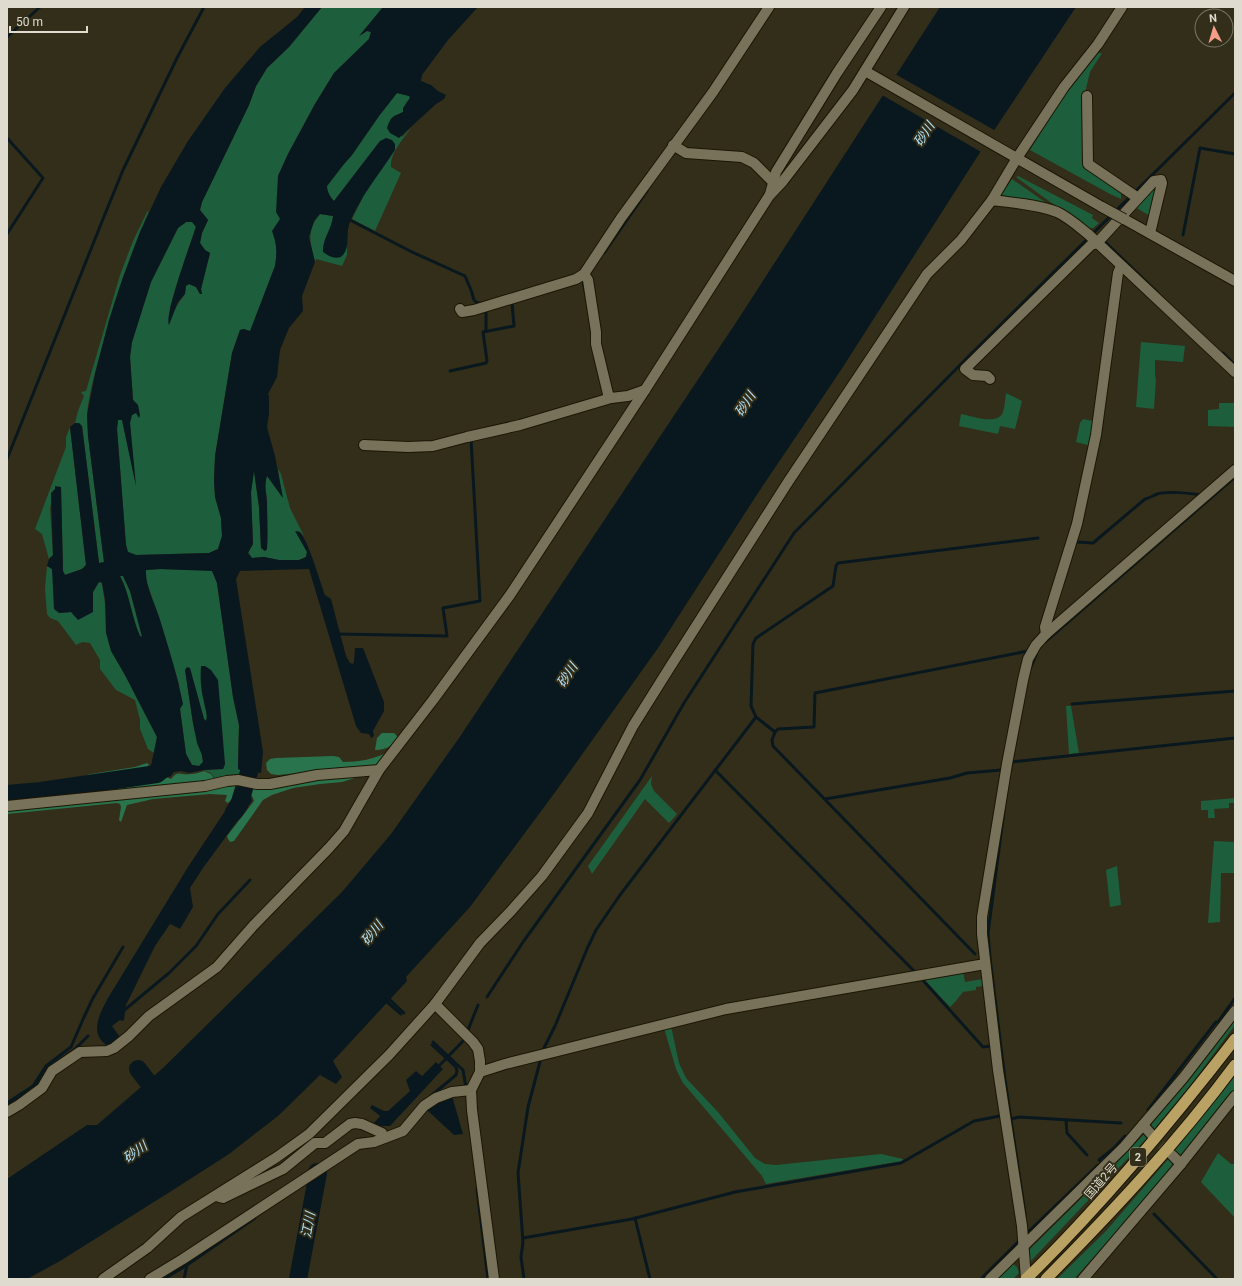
<svg xmlns="http://www.w3.org/2000/svg" width="1242" height="1286" font-family="Roboto,'Noto Sans JP',sans-serif">
  <rect width="100%" height="100%" fill="#332e19"/>
  <g fill="#1d5e3c">
    <path d="M322,7h61l-22,28 6,-4 4,1 -2,7 -35,34 -19,31 -27,50 -10,22 2,43 -4,8 1,28 -2,11 -25,66 -6,-3 -4,1 -8,23 -17,103 -1,25 1,16 6,21 1,18 -4,13 -9,4 -73,2 -8,-3 -2,-7 -9,-116 1,-9h4l13,60 -5,-57 1,-8 5,-2 2,-8 -5,-5 -3,-43 2,-15 19,-60 27,-54 8,-6h6l4,4 -26,82 5,1c5,-10 10,-11 11,-23l3,-2 7,3 4,7h2l-1,-5 9,-36 -5,-3 -5,-7 2,-10 6,-13 -8,-10 2,-8 47,-97 7,-19 11,-18 22,-21z"/>
    <polygon points="1099,53 1102,53 1090,72 1085,93 1084,164 1121,190 1121,199 1110,194 1030,150 1074,80 1091,57"/>
    <path d="M397,93l12,3 1,2 -4,5 -3,9 -9,4 -4,4 12,17 10,-10c-8,11 -22,26 -21,40l10,6 -26,58 -23,-12 10,-20 18,-58 -46,60c-4,-4 -7,-9 -7,-15l17,-22 8,-9 27,-39z"/>
    <polygon points="1018,176 1093,215 1092,218 1099,223 1093,228 1086,228 1016,177"/>
    <polygon points="1012,179 1055,209 1008,199 1001,195"/>
    <polygon points="1157,183 1150,216 1135,207"/>
    <path d="M149,211c-19,43 -34,87 -46,132 -6,23 -14,48 -16,71 0,7 1,15 1,22l16,126 -5,1 -17,-137 -3,-3h-4l3,-12 6,-15 -3,-4 5,-1 34,-116 13,-34 14,-29z"/>
    <path d="M320,214l14,2 -1,6 10,33 4,-10v10l-5,11 -26,-7 -1,3c-5,-20 -9,-31 5,-48z"/>
    <polygon points="1141,342 1185,346 1183,362 1155,360 1155,376 1156,379 1154,409 1136,407"/>
    <path d="M1006,393l16,8 -7,28 -15,-3 -2,8 -39,-8 2,-12c11,2 37,12 42,-2 2,-6 2,-13 3,-19z"/>
    <polygon points="1219,403 1235,403 1235,427 1208,426 1208,410 1219,409"/>
    <polygon points="1083,419 1093,421 1091,446 1076,442 1080,423"/>
    <polygon points="70,427 86,565 82,569 65,575 63,571 61,487 55,489 50,508 53,555 49,559 42,534 35,529 66,447 66,437"/>
    <path d="M278,469l3,5 9,34 14,28 -4,-4 -4,-1 11,21 -1,5 -7,3h-20l-15,-3 -12,1 -4,-6 5,-8 -2,-52 3,-22 5,37 2,41 4,3 2,-2c1,-16 0,-32 0,-48 -1,-12 -3,-14 0,-26l15,22z"/>
    <polygon points="47,566 52,569 59,613 71,612 93,612 93,592 99,581 102,583 112,652 125,675 157,737 154,753 148,749 140,729 140,720 135,700 116,690 100,669 100,660 90,643 82,642 76,645 58,621 50,618 47,614 45,589"/>
    <path d="M160,569l52,1 5,13 16,114 6,28 -1,44 2,1v8l-24,2 -5,-7 -7,-3 19,-1 2,-5 -21,-62 3,13v6l-3,-2 -14,-50 -5,1c3,18 5,35 8,53 2,13 9,26 10,39l-4,4 -7,-1 -6,-11 -6,-45 -1,-25 -20,-67 -13,-37 -1,-10z"/>
    <path d="M120,576h3l7,15 13,46 -3,-1c-9,-20 -10,-42 -20,-60z"/>
    <polygon points="1066,706 1071,706 1079,753 1069,754"/>
    <polygon points="652,776 651,784 654,791 677,814 669,823 645,799 592,874 588,866"/>
    <polygon points="1235,798 1235,803 1229,803 1229,808 1214,809 1215,818 1208,818 1208,810 1201,810 1201,801"/>
    <polygon points="1214,841 1235,842 1235,873 1221,873 1220,922 1208,923"/>
    <polygon points="1117,866 1121,905 1110,907 1106,870"/>
    <polygon points="963,971 965,982 983,979 984,986 976,987 976,990 963,992 955,1002 950,1007 922,977"/>
    <polygon points="1235,1015 1235,1025 1196,1078 1152,1132 1151,1127 1152,1122"/>
    <polygon points="671,1026 679,1063 686,1078 718,1112 755,1158 765,1164 776,1165 881,1154 903,1159 902,1161 766,1184 762,1176 683,1083 676,1069 664,1028"/>
    <polygon points="1235,1076 1235,1089 1189,1148 1182,1155 1172,1154"/>
    <polygon points="1144,1134 1150,1135 1028,1264 1028,1251 1111,1169"/>
    <polygon points="1218,1153 1231,1164 1235,1164 1235,1218 1201,1182"/>
    <polygon points="1170,1157 1172,1160 1172,1168 1119,1231 1116,1232 1076,1277 1077,1279 1057,1279 1106,1231"/>
    <polygon points="1013,1264 1017,1267 1019,1273 1013,1279 997,1279"/>
  </g>
  <g fill="#29744d">
    <path d="M382,733h12l4,4c-4,9 -13,13 -23,13l2,-12z"/>
    <path d="M388,752l-10,12 -3,2 -97,9 -7,-1 -4,-4 -1,-7 4,-4 6,-1 57,-2 6,1 4,5c15,0 32,-3 45,-10z"/>
    <polygon points="147,763 149,765 145,770 40,787 91,774 135,767"/>
    <path d="M204,771l7,3 4,6 -208,22v-4l136,-18 18,-5 10,4c8,-10 10,-3 20,-5 4,0 9,-2 13,-3z"/>
    <path d="M361,776l-19,6 -22,2 -27,4 -21,7 -9,5 -29,41 -4,1 -2,-3 -1,-3 27,-35c-2,-8 -6,-9 -13,-12l-13,14 -3,-2 2,-6 -17,-1 -57,5 -26,6 -6,17 -2,-2 2,-13 -1,-3 -3,-1 -110,11v-5l227,-24 24,4h8l44,-10z"/>
  </g>
  <g fill="#09181f" fill-rule="evenodd">
    <path d="M305,7h17l-33,40 -22,21 -11,18 -7,19 -47,97 -2,8 8,10 -6,13 -2,10 5,7 5,3 -9,36 1,5h-2l-4,-7 -7,-3 -3,2 -1,8 -7,8 -9,23c-5,-10 22,-83 27,-98l-4,-5h-6l-8,6 -27,54 -19,60 -2,15 3,43 5,5 2,10 -1,3 -3,-5 -4,2 -2,8 6,63 -14,-66h-4l-1,9 9,116 2,7 8,3 73,-2 9,-4 4,-13 -1,-18 -6,-21 -1,-16 1,-25 17,-103 8,-23 4,-1 6,2 25,-65c2,-14 2,-21 -3,-35l8,-12 -4,-7 2,-36 10,-22 27,-50 19,-31 35,-34 2,-7 -4,-1 -8,5 24,-29h95l-30,33 -26,35 -1,6 10,4 7,6 8,4 -2,4 -8,5 -37,34 -9,-5 -3,-5c4,-12 6,-11 16,-16v-4l7,-10 -1,-2 -12,-3 -18,23 -27,39 -8,9 -17,22c0,5 3,11 7,15l46,-60 6,-3 6,2 3,4v6c-15,23 -37,50 -46,75 -3,9 1,22 -6,30 -5,6 -15,1 -20,-3 -1,-13 9,-23 10,-36l-13,-2 -6,7 -5,16 6,25 -13,34 1,15 -14,17 -9,22 -3,27 -9,17 1,2v18l-2,13 8,29 8,42 -16,-22c-3,11 -1,14 0,25 0,16 1,32 0,48l-2,2 -4,-3 -2,-41 -5,-36 -3,21 2,52 -5,9 4,5 12,-1 15,3h20l7,-3 1,-5 -12,-21 5,1c10,13 19,47 25,63l6,4 15,57 4,7 3,1 1,-3 1,-13h8l21,54v9l-11,20 1,5 -3,2 -2,-4 -8,-1 -5,-7 -47,-157 -69,2 -4,8 27,173 -2,21 -9,-2v2l-14,-4 1,-44 -6,-28 -16,-114 -5,-12 -52,-2 -14,1c-1,15 8,32 13,47 9,29 18,57 24,87l-3,5 6,45 6,11 7,1 4,-4 -1,-7 -5,-12 -4,-20 -8,-53 2,-3 3,1 14,51 2,2c2,-7 -1,-12 -2,-19 -3,-11 -4,-24 -3,-36h4l6,4 7,10 7,84 -2,5 -19,1 -15,3 -8,-2 -7,1 -4,5 -8,-2 -11,-9 6,-29 -32,-62 -14,-24 -5,-18 -1,-34 -3,-16 -3,-1 -6,10v20l-15,8 -7,-8 -12,1 -5,-4 -2,-40 -5,-3 2,-7 4,-4 -2,-62 4,-4v-3l6,1 2,84 2,4 17,-6 4,-4 -16,-138 5,-4h4l3,3 17,137 5,-1 -16,-126 -1,-21 8,-41 14,-54 12,-37 19,-51 21,-45 27,-46 37,-53 35,-41 37,-30zM120,576h3l7,15 12,46 -2,-1c-9,-20 -10,-41 -20,-60z"/>
    <polygon points="940,7 1076,7 995,129 841,370 758,493 658,648 556,791 470,907 406,977 407,981 333,1061 342,1077 336,1084 320,1075 278,1116 229,1154 173,1190 60,1261 27,1279 7,1279 7,1179 87,1125 97,1125 163,1068 342,892 391,834 459,738 737,321"/>
    <path d="M241,790c7,3 10,4 11,11l-49,67 -13,20 3,19 -13,22 -10,-5 -15,22 -29,59 -2,15 -2,1 -2,-1 -8,6 8,11 -12,9c-20,-12 -8,-33 0,-48l80,-131 43,-65z"/>
    <polygon points="436,1062 443,1069 390,1126 375,1126 374,1123 380,1116 370,1108 372,1105 384,1111 388,1111 410,1091 406,1080 416,1071 422,1076"/>
    <polygon points="452,1096 463,1134 454,1135 427,1110 440,1101"/>
  </g>
  <polygon fill="#332e19" points="895,74 996,131 983,153 882,95"/>
  <g fill="none" stroke-linecap="round" stroke-linejoin="round">
    <g stroke="#09181f" stroke-width="3">
      <polyline points="7,37 40,7"/>
      <polyline points="7,138 43,178 7,234"/>
      <polyline points="350,220 412,252 465,276 471,290 474,300 476,302 482,304 486,311 486,331"/>
      <polyline points="1183,235 1200,148 1235,154"/>
      <polyline points="1102,239 1157,292"/>
      <polyline points="604,253 647,191"/>
      <polyline points="583,279 583,280 585,291"/>
      <polyline points="1223,353 1235,365"/>
      <polyline points="450,371 486,363 487,361 483,332 514,326 512,303 514,302"/>
      <polyline points="7,459 103,219 123,170 177,58 204,7"/>
      <path d="M1077,542l16,1 52,-44c5,-1 7,-3 12,-5 9,-3 34,-1 43,1"/>
      <polyline points="337,634 447,636 443,608 480,601 471,439"/>
      <polyline points="1045,642 1235,477"/>
      <polyline points="1031,667 1036,655"/>
      <polyline points="1072,704 1235,691"/>
      <polyline points="756,717 775,732 772,740 773,746 975,954"/>
      <polyline points="775,732 778,729 814,727 815,693 1028,651"/>
      <polyline points="1011,762 1235,738"/>
      <polyline points="715,770 916,973"/>
      <polyline points="825,799 950,778 967,773 1001,770"/>
      <polyline points="1004,811 988,933 990,958 1005,1080 1025,1214"/>
      <polyline points="920,977 983,1047 991,1046"/>
      <polyline points="487,997 523,942 640,780 684,703 794,533 966,359 1235,93"/>
      <polyline points="388,998 404,1013"/>
      <polyline points="385,1000 401,1014"/>
      <polyline points="122,1012 169,973 196,946 218,914 250,880"/>
      <polyline points="433,1042 463,1070 466,1088"/>
      <polyline points="432,1045 456,1067 457,1071 456,1075 432,1095"/>
      <polyline points="542,1052 555,1026 587,949 596,930 620,895 756,717 751,706 753,644 756,638 833,586 836,566 838,563 1038,538"/>
      <polyline points="437,1068 464,1040 478,1005"/>
      <polyline points="34,1089 48,1068 74,1050 88,1036"/>
      <polyline points="7,1103 33,1086 46,1066 71,1047 84,1017 93,998 123,947"/>
      <polyline points="7,1106 29,1092"/>
      <polyline points="1148,1110 1216,1022 1218,1022 1235,998"/>
      <polyline points="1011,1119 1019,1117 1121,1123"/>
      <polyline points="1066,1120 1067,1133 1087,1155"/>
      <polyline points="1100,1161 1099,1160 1114,1148 1125,1136"/>
      <polyline points="477,1189 488,1279"/>
      <polyline points="1154,1214 1217,1279"/>
      <polyline points="635,1218 650,1279"/>
      <polyline points="1027,1233 1098,1165"/>
      <polyline points="523,1238 632,1219 735,1192 901,1163 974,1121 1000,1116"/>
      <polyline points="164,1279 187,1265"/>
      <polyline points="184,1279 187,1265 255,1218"/>
      <polyline points="524,1279 521,1257 523,1242 518,1173 528,1107 541,1058"/>
      <polyline points="981,1279 1019,1241"/>
    </g>
    <g stroke="#09181f" stroke-width="18">
      <polyline points="7,794 41,791 157,774 162,770 170,750"/>
      <polyline points="234,812 239,805 249,772 249,749"/>
      <polyline points="138,1069 162,1100"/>
      <polyline points="298,1279 318,1173 317,1172"/>
    </g>
    <polyline stroke="#4d4834" stroke-width="10" stroke-dasharray="10 5" stroke-linecap="butt" points="1151,1134 1172,1155"/>
    <g stroke="#1b1603" stroke-width="12">
      <g id="minor">
        <polyline points="1087,96 1088,164 1138,198"/>
        <polyline points="673,145 686,153 742,157 754,163 776,185"/>
        <polyline points="770,194 776,172 837,73 881,7"/>
        <path d="M992,200c21,3 44,4 65,12 11,5 21,14 31,22l147,138"/>
        <polyline points="584,274 588,280 596,332 596,344 608,394 611,398"/>
        <polyline points="460,309 462,312 474,310 576,279 584,274 621,218 713,92 769,7"/>
        <polyline points="990,379 987,376 973,375 965,369 1091,245 1097,243 1154,181 1161,180 1162,183 1150,233"/>
        <polyline points="364,445 408,447 433,446 467,437 520,425 611,398 628,396 645,390"/>
        <polyline points="1046,634 1045,627 1077,524 1096,435 1118,273 1121,266"/>
        <polyline points="7,806 205,786 227,781 238,780 257,784 270,784 317,775 379,770"/>
        <polyline points="435,1004 473,1042 478,1049 480,1061 480,1072 471,1090 472,1110 494,1279"/>
        <polyline points="480,1072 505,1064 726,1009 985,964"/>
        <polyline points="7,1112 19,1105 42,1088 52,1071 80,1052 107,1051 114,1048 129,1036 149,1016 217,967 253,926 329,848 344,831 379,770 433,700 510,595 645,390 769,196 783,181 853,90 904,7"/>
        <polyline points="1143,1125 1151,1134"/>
        <polyline points="1172,1155 1181,1164"/>
        <polyline points="219,1197 223,1198 283,1169 315,1143 325,1143 350,1124 355,1123 362,1124 382,1133 384,1138"/>
        <polyline points="103,1279 147,1248 181,1217 277,1157 309,1134 389,1055 435,1004 480,943 511,911 542,876 588,813 633,726 670,667 788,482 927,274 961,240 992,200 1017,158 1064,87 1098,44 1122,7"/>
        <polyline points="150,1279 183,1259 358,1144 374,1142 403,1131 424,1106 436,1098 452,1092 471,1090"/>
        <polyline points="990,1279 1124,1147 1184,1077 1235,1011"/>
        <polyline points="1026,1279 1022,1226 998,1070 982,934 982,917 1007,764 1023,680 1028,659 1036,645 1046,634 1235,470"/>
        <polyline points="1083,1279 1181,1164 1235,1096"/>
      </g>
    </g>
    <g stroke="#1b1603" stroke-width="12">
      <g id="tertiary">
        <polyline points="865,71 1102,207"/>
        <polyline points="1124,219 1235,281"/>
      </g>
    </g>
    <g stroke="#1b1603" stroke-width="13">
      <g id="trunk">
        <path d="M1026,1279c76,-74 144,-156 209,-240"/>
        <path d="M1046,1279c67,-68 132,-137 189,-214"/>
      </g>
    </g>
    <use href="#minor" stroke="#78725b" stroke-width="10"/>
    <use href="#tertiary" stroke="#78725b" stroke-width="10"/>
    <use href="#trunk" stroke="#b9a264" stroke-width="11"/>
    <g stroke="#1b1603" stroke-width="12" stroke-linecap="butt">
      <polyline id="tertiary-bridge" points="1102,207 1124,219"/>
    </g>
    <use href="#tertiary-bridge" stroke="#78725b" stroke-width="10"/>
  </g>
  <g text-anchor="middle" dominant-baseline="central" stroke-width="4" stroke-linejoin="round" paint-order="stroke">
    <rect fill="#332e19" stroke="#aba898" stroke-width="1" x="1130" y="1148" width="16" height="18" rx="3"/>
    <g font-size="11" font-weight="bold" fill="#dfdccf">
      <text x="1138" y="1157">2</text>
    </g>
    <g font-size="12" fill="#dfdccf" stroke="#332e19">
      <text transform="translate(1101 1181) rotate(-49)">国道2号</text>
    </g>
    <g font-size="13" font-style="italic" fill="#b2e4fb" stroke="#332e19">
      <text transform="translate(924 134) rotate(-57)">砂川</text>
      <text transform="translate(745 404) rotate(-57)">砂川</text>
      <text transform="translate(567 675) rotate(-57)">砂川</text>
      <text transform="translate(372 933) rotate(-51)">砂川</text>
      <text transform="translate(135 1152) rotate(-36)">砂川</text>
      <text transform="translate(308 1225) rotate(-80)">江川</text>
    </g>
  </g>
  <rect width="1242" height="1286" fill="none" stroke="#dfdccf" stroke-width="16"/>
  <g transform="translate(1214 28) rotate(355)"><circle r="19" fill="#332e19" stroke="#787462"/>
  <path d="M0-3L7 15L0 10L-7 15Z" fill="#f49e89"/>
  <text y="-6" font-size="11" font-weight="bold" text-anchor="middle" fill="#dfdccf">N</text>
  </g>
  <path d="M10 26v6h77v-6" fill="none" stroke="#dfdccf" stroke-width="2"/>
  <text x="16" y="26" font-size="12" fill="#dfdccf" stroke="#332e19" stroke-width="3" paint-order="stroke">50 m</text>
</svg>
